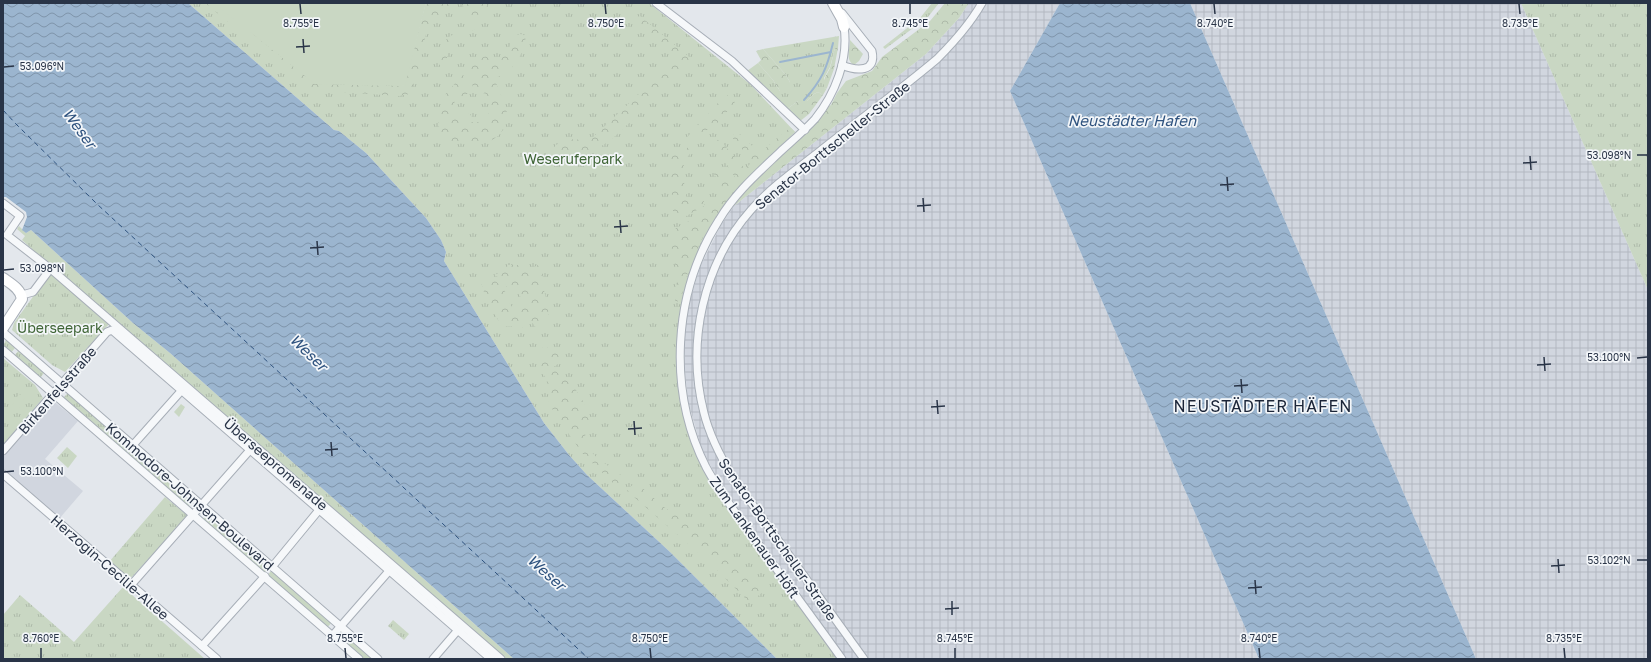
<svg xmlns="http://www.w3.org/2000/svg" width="1651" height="662" font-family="'Golos Text',sans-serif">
  <defs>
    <pattern id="industrial-grid" width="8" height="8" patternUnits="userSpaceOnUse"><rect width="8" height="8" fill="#d1d6df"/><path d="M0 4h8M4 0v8" fill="none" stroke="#b3b8c1"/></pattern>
    <pattern id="grass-tufts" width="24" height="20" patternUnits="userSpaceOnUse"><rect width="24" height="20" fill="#c9d7c3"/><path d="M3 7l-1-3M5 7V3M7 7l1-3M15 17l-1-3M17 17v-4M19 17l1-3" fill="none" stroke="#adb9a9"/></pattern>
    <pattern id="forest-crowns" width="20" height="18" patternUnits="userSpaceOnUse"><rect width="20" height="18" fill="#c9d7c3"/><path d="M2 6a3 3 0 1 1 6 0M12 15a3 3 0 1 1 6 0" fill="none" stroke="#adb9a9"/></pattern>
    <pattern id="water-waves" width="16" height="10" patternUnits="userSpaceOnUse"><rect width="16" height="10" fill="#9bb5cf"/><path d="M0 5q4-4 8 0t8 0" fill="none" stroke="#7e94aa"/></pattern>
  </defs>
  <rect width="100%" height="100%" fill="#e3e7ec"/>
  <polygon fill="#d1d6df" points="52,400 78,421 45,459 83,491 59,519 3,471 3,457"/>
  <g fill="url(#industrial-grid)">
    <polygon points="969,3 1060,3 1010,91 1259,659 846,659 721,486 701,447 688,401 685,371 684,336 689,303 700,267 721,225 734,206 926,54 959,18"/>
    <polygon points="1190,3 1521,3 1648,290 1648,659 1476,659"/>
  </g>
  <g fill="url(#grass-tufts)">
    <polygon points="188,3 214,3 404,86 426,3 649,3 750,84 795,132 743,183 729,200 699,250 685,290 680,311 677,339 679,383 703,467 715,490 838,659 777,659 670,552 587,475 569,455 544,423 444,261 446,252 441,240 426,218 366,153 339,131 334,130"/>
    <polygon points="932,3 939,3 928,17 885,49 883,47 920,18"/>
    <polygon points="1521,3 1648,3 1648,290"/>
    <polygon points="839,36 838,48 835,48 830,67 824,78 825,89 827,88 823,95 818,92 814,94 807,101 798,101 787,109 747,71 758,63 773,80 780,91 790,82 785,74 763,49"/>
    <polygon points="19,226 26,233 31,230 133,323 170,353 514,659 504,659 54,269 22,240 25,236 17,229"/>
    <polygon points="50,273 109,324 65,372 52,365 12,330 14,323"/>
    <polygon points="6,340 15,348 11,353 3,346"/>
    <polygon points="19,350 44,373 40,378 14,356"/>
    <polygon points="3,358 35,385 43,398 3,446"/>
    <polygon points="68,393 131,447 126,453 63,398"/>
    <polygon points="181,404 185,407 179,417 174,412"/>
    <polygon points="67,447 77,456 68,468 57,458"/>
    <polygon points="132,449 193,501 188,507 127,454"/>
    <polygon points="165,497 188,516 129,580 109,562"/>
    <polygon points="208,514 270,568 265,574 202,519"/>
    <polygon points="272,570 332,622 327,628 267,576"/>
    <polygon points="123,587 205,659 3,659 3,615 20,595 74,642"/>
    <polygon points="393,620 409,634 404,640 388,626"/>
    <polygon points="347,635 375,659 363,659 342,641"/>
  </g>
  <g fill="url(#forest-crowns)">
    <polygon points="205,3 227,3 249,31 315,84 404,86 426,3 456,3 427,29 418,71 410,94 399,96 311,90"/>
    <polygon points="461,3 490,3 478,15 479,26 470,32 469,16"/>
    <polygon points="609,3 618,3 623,9 621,11 617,11"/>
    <polygon points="945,3 969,3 959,18 926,54 734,206 741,195 757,179 808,131 825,108 831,105 837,93 846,81 872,71 882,57 930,21"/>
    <path d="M640,16l55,46 -82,76 -37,26 -2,-6 -7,-1 -4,8 -8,-4v-15l9,-7 26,1 86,-81c-5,-14 -33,-25 -41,-41z"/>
    <path d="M521,34l5,2c-3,20 -12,35 -31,42 2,13 11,23 12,36 0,21 -16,30 -35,31 -10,0 -21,-4 -30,-8l-4,-14 6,-27 13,-15 2,-8 3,-3 6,23 -5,5 -9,-1 1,11 9,14 4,-2 1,-7 3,4 -2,5h10l8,-6 2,-12 -4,-10 -12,-4 -8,-24 3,-3 17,-7c8,8 14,3 22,-2l4,-18z"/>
    <path d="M452,35l5,6 -10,14v14l-3,2c-12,-12 -4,-28 8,-36z"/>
    <path d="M850,40l13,14 -4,7 -5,4c-9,-5 -4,-16 -4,-25z"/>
    <path d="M835,48h3l-4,21 -7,19 -2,1c-4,-9 2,-14 5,-21 2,-6 3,-14 5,-20z"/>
    <polygon points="763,49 785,74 790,82 789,87 784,92 780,91 773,80 758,63 761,60 756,51"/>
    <polygon points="818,92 823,95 809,114 799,122 787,109 798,101 807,101 814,94"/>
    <polygon points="726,94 735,102 715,126 683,142"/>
    <path d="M791,128l4,4c-21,20 -43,40 -62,63 -6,7 -11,20 -20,23 -14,26 -28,54 -32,84l-6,-1v-12l3,-10 -8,-39 5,-11 33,-19 7,-6 10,-13 -11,-17 -1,-16 20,24 2,-5 -19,-28 -1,-7 4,-3 26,30 5,-5 -2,-8 -17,-20 6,-4 23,21 24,-21z"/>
    <polygon points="698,142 684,162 683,176 687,200 692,205 704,201 704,206 674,223 669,159 670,157"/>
    <path d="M508,265h16l7,4 7,-4 4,3c1,7 1,15 2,22 3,15 11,32 -7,39l-6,-8 -7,1 -1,5 -5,3 -4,-4c-5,1 -9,1 -12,-2 -9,-8 -21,-36 -22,-47 13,-2 22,9 28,19l-2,1 6,10 11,-6 -6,-10 -5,3 -12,-16 -6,-3 11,-4z"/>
    <path d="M546,347l18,9 -2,5 -10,7 22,19 15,24v10l-5,19c9,20 25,24 41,39l-4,5 -6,1 -33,-32 -20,-29 -13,-20 -1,-18 -2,-8 -7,-10 3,-20z"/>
    <polygon points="633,484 640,486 664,507 690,525 734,568 752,583 762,582 767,588 750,603 709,562 627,491"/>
  </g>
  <g fill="#c9d7c3">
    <polygon points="214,3 426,3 405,86 315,84"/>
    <polygon points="19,394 25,398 18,409 12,405"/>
  </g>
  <g fill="url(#water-waves)">
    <polygon points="3,3 188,3 334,130 339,131 366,153 426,218 441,240 446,252 444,261 544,423 569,455 587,475 670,552 777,659 514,659 170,353 133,323 31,230 26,233 22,230 27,217 26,212 6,197 3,197"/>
    <polygon points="1060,3 1190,3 1476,659 1259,659 1010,91"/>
  </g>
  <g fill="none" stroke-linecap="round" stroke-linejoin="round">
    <g stroke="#9bb5cf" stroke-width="2">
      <polyline points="780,62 831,52"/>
      <path d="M804,100c18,-20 23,-32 29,-57"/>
    </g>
    <polyline stroke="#2f537f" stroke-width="1" stroke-dasharray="5 4" stroke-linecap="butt" points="3,110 16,124 97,204 589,659"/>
    <g stroke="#a7aeb7" stroke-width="9">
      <g id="street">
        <polyline points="656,3 732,61 805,130"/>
        <path d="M842,13l30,38c5,22 -16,20 -30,14"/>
        <polyline points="3,203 20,216 7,235 52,270 501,659"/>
        <polyline points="22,295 33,292 51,268"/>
        <polyline points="3,332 378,659"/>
        <polyline points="3,350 359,659"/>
        <polyline points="133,445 182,390"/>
        <polyline points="3,451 107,332 112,330 491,659"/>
        <polyline points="3,474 217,659"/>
        <polyline points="272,567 319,510"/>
        <polyline points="131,585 250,450"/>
        <polyline points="333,635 389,571"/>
        <polyline points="202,646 265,576"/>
        <polyline points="433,659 458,630"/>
        <path d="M842,659c-27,-38 -55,-75 -82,-113 -19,-26 -39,-51 -54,-79 -39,-77 -33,-175 13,-247 16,-27 39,-47 61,-68 12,-11 24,-21 35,-33 20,-25 34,-60 29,-92"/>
        <path d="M864,659l-130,-180c-13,-21 -24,-42 -30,-66 -18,-70 -1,-149 47,-203 20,-23 46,-41 69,-59 39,-31 79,-60 117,-92 17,-17 33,-35 45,-56"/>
      </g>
    </g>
    <g stroke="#a7aeb7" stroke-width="12">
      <g id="secondary">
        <polyline points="833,3 842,19 844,27"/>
        <path d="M3,278c7,5 18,11 19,21l-19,29"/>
      </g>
    </g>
    <use href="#street" stroke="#f6f8fa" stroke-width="7"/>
    <use href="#secondary" stroke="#fff" stroke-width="10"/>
  </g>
  <path fill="none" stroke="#293447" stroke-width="1.5" d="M300,4l1,10M605,4l1,10M910,4v10M1214,4l1,10M1519,4l1,10M303,39l1,14M296,47l14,-1M4,67l10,-1M1637,155h10M1530,156l1,14M1523,163l14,-1M1227,177l1,14M1220,185l14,-1M923,198l1,14M917,206l14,-1M620,220l1,13M614,227l14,-1M317,241l1,14M310,248l14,-1M4,270l10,-1M1544,357l1,14M1637,358l10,-1M1537,365l14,-1M1241,379l1,14M1234,386l14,-1M937,400l1,14M931,407l14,-1M634,421l1,14M628,429l14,-1M331,442l1,14M325,450l13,-1M4,472l10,-1M1558,559l1,14M1637,560h10M1551,566l14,-1M1255,580l1,14M1248,588l14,-1M952,601v14M945,609l14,-1M41,648v10M345,648l1,10M650,648l1,10M955,648v10M1259,648l1,10M1564,648l1,10"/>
  <g text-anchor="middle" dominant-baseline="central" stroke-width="3.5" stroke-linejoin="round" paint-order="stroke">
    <g font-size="14" fill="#293447" stroke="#f3f6f9">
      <text transform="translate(832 145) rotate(-39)">Senator-Borttscheller-Straße</text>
      <text transform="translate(57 390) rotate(-49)">Birkenfelsstraße</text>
      <text transform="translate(276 464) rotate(41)">Überseepromenade</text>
      <text transform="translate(190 496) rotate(41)">Kommodore-Johnsen-Boulevard</text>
      <text transform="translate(755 537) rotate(55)">Zum Lankenauer Höft</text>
      <text transform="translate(778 539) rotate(55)">Senator-Borttscheller-Straße</text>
      <text transform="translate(110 567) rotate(41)">Herzogin-Cecilie-Allee</text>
    </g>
    <g font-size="14" fill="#3e6435" stroke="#f3f6f9">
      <text x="573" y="158">Weseruferpark</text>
      <text x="60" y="327">Überseepark</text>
    </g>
    <g font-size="15" font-style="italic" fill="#2f537f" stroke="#f3f6f9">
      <text x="1132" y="120">Neustädter Hafen</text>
      <text transform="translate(80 128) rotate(54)">Weser</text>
      <text transform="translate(309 352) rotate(44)">Weser</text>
      <text transform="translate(547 572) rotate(42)">Weser</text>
    </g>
    <g font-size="16" letter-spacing="1" fill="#1b2538" stroke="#f3f6f9">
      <text x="1263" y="406">NEUSTÄDTER HÄFEN</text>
    </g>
  </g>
  <g font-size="10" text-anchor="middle" fill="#293447" stroke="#f3f6f9" stroke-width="3.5" stroke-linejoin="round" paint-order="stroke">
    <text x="301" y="27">8.755°E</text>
    <text x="606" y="27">8.750°E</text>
    <text x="910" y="27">8.745°E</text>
    <text x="1215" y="27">8.740°E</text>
    <text x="1520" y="27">8.735°E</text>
    <text x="42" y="70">53.096°N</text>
    <text x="1609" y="159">53.098°N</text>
    <text x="42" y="272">53.098°N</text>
    <text x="1609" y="361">53.100°N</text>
    <text x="42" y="475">53.100°N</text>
    <text x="1609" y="564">53.102°N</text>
    <text x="41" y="642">8.760°E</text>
    <text x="345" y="642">8.755°E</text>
    <text x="650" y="642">8.750°E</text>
    <text x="955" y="642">8.745°E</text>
    <text x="1259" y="642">8.740°E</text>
    <text x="1564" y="642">8.735°E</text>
  </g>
  <rect width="1651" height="662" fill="none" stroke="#293447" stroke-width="8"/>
</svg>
